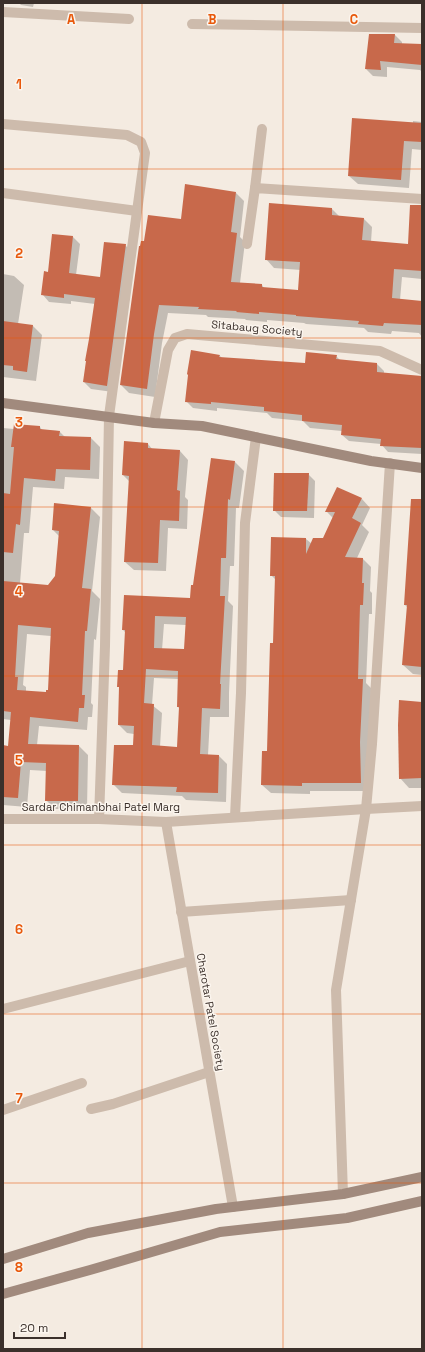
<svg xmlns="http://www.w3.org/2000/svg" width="425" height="1352" font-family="'Space Grotesk',sans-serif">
  <rect width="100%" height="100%" fill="#f4ebe1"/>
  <g fill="#0003" fill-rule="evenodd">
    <polygon points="19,3 34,3 33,7 21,5"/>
    <polygon points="370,35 395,35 402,42 402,44 422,45 422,72 420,70 387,67 387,77 373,76 366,69"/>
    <polygon points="413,121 422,122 422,150 412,149 409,188 358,184 349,176 413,124"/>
    <polygon points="236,193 244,201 240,237 245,242 240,283 262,285 264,288 299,291 301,270 274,268 266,259 332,209 340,217 364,219 372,227 371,242 409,245 422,213 422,279 402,277 400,300 421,302 422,295 422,337 419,333 392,331 391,334 368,332 364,328 306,324 304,323 267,320 267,322 246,320 245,319 208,317 206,315 168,313 162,343 155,397 129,393 121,385 145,242 182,220"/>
    <polygon points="53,235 73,237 80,244 76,275 100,278 125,245 132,252 113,392 91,389 84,382 95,304 71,301 71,304 49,302 43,295 49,273"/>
    <polygon points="3,274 14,276 24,285 18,324 33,326 42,335 36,381 3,377"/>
    <polygon points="219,355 222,358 306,364 336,356 341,361 377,364 384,371 384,374 422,415 422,454 388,452 381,444 349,441 342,435 342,431 310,428 303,421 272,418 267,413 217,408 217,411 193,408 186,401"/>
    <path d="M40,427l2,3 17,1 6,6 26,1 9,9 -1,32 -34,-2 -1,12 -31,-2 -4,46h-5l-4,50 29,3 7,-10 3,-40 -6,-6 38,-22 9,9 -8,74 8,8 -4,41 -2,-1 -3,64 2,2 -1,12h-4l-1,13 -48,-4 -2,19 42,1 9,9 -1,54h-32l-9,-9 1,-29 -17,-1 -3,37 -24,-2v-59l6,1 2,-27 -8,-1v-291l11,1zM27,634l24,2 -2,55 -2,2 -21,-1v-5l-3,-2z"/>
    <polygon points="148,444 153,450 180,451 188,460 185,497 188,500 187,529 168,528 166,571 134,570 125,562 130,482 123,475"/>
    <path d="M212,459l23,3 9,9 -5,37h-3l-2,58h-4l-2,35 5,5 -4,87v24h-19l-2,38 11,1 8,8 -1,38 -40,-2 -4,-4 -60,-3 -9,-9 21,-38v-12l-7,-1 -8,-8 1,-37 -2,-2 6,-15 2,-38 -3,-3 68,-31 3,-13zM164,624l22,1 -1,26 -23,-1zM154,678l25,1 -1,28 2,2 -2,39 -18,-1 2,-34 -10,-8z"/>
    <polygon points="308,474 315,481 314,518 281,517 274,510"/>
    <polygon points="362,499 370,508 362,525 369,532 357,558 363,559 371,567 370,591 372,593 372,614 369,614 366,683 371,688 369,791 310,791 310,794 271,793 262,785 268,752 274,644 276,580 271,575 272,538 306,539 312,544 324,539 333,518 327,512"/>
    <polygon points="422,508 422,675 413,674 403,665 408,608 405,605"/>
    <polygon points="422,702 422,788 409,788 400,778"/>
  </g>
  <g fill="#c8694b" fill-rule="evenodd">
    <polygon points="369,34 395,34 394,43 422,44 422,65 380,61 381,70 365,69"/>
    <polygon points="352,118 422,123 422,142 404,141 401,180 348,176"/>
    <polygon points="185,184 236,192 231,232 237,233 231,282 262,284 262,287 298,290 300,262 265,260 269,203 332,208 332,215 364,218 362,240 408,244 410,205 422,205 422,271 394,269 392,298 422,301 422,325 384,323 383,326 358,324 359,321 296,316 296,315 259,312 259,314 236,312 237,311 198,309 199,307 159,305 154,334 147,389 120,385 139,246 140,246 141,241 144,241 148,215 181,219"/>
    <polygon points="52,234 73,236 69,273 100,277 104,242 126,244 107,386 83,382 86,361 85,361 89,339 95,298 64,294 64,298 41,295 44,271 48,272"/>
    <polygon points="3,321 33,325 27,372 13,370 13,366 3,365"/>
    <polygon points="191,350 220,355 219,357 305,363 306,352 337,355 336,359 377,363 377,372 422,376 422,448 380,446 381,439 341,435 342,425 302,421 302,415 264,411 264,407 211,402 211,404 185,402 188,375 187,374"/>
    <polygon points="14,424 40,426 40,429 60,431 59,436 91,437 90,470 56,469 55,481 24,478 20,525 16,524 13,553 3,552 3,493 10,494 14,447 11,447"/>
    <polygon points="124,441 148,443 148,448 180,450 177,490 180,491 179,521 160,520 158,563 124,562 129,476 122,475"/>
    <path d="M211,458l24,3 -5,39 -2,-1 -2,59h-5l-1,38h5l-5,88h1l-1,25 -18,-1 -2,46 19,1 -1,38 -42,-1 1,-5 -65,-2 2,-40h19l1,-19 -16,-1 1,-38h-2l1,-17h5l2,-40h-3l2,-35 66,3 1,-13h2zM155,616l31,1 -2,32 -30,-1zM146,669l32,2 -1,36h2l-2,40 -25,-2 2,-41 -10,-1z"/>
    <polygon points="274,473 309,473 307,511 273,511"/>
    <polygon points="337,487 362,498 352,518 361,523 345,557 363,558 362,583 364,583 363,605 360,605 358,679 363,679 360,742 361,783 302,783 302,786 261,785 262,751 267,751 270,643 273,643 275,576 270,576 271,537 306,538 306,554 313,538 323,538 335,512 325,512"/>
    <polygon points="411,499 422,499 422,667 402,665 407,605 404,605"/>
    <path d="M54,503l37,4 -9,81 9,1 -4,42h-2l-3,64h3l-1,13h-5l-1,14 -48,-5 -2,27 51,1 -1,56h-33l1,-38 -25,-1 -3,36 -15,-1v-52l5,1 3,-34 -8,-1v-130l45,4 7,-9 4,-45 -7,-1zM18,625l33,3 -3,62h-2v2l-29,-2 1,-13h-3z"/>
    <polygon points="399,700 422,702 422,778 399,779 398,725"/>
  </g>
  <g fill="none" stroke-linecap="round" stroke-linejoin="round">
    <g stroke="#cdbbac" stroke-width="10">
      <polyline points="3,12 129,19"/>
      <polyline points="192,24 422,28"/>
      <polyline points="3,124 127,135 141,142 145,153 109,416 105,646 99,819"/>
      <polyline points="255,188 262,129"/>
      <polyline points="3,193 137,211"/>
      <polyline points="247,244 255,188 422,199"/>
      <polyline points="154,423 168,350 175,338 187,334 380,351 422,370"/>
      <polyline points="235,817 241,693 245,523 256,437"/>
      <polyline points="3,819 99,819 166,822 366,809 422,806"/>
      <polyline points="166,822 233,1207"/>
      <polyline points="181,912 351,900"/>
      <polyline points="3,1009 190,961"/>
      <polyline points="91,1109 113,1104 209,1072"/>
      <polyline points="3,1110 82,1083"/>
      <polyline points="343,1194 336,990 366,809 372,744 390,463"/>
    </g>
    <g stroke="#a18a7d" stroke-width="10">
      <polyline points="3,403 154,423 202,426 371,461 422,468"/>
      <polyline points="3,1259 88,1233 216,1209 343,1194 422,1177"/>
      <polyline points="3,1294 90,1270 220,1232 347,1218 422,1201"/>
    </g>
  </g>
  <path fill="none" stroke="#e8590c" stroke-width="1" stroke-opacity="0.55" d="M142,3v1346M283,3v1346M3,169h419M3,338h419M3,507h419M3,676h419M3,845h419M3,1014h419M3,1183h419"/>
  <g text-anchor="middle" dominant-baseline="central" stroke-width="3" stroke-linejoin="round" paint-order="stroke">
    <g font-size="11" fill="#3b302b" stroke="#fbf5ee">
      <text transform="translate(257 328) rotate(5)">Sitabaug Society</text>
      <text x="101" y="807">Sardar Chimanbhai Patel Marg</text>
      <text transform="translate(211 1012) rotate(80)">Charotar Patel Society</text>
    </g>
  </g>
  <g font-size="13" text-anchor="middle" font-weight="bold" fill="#e8590c" stroke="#fbf5ee" stroke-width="3" stroke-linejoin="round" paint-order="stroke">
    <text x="71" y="24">A</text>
    <text x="212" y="24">B</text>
    <text x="354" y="24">C</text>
    <text x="19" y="89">1</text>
    <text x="19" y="258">2</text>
    <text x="19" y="427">3</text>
    <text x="19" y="596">4</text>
    <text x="19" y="765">5</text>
    <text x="19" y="934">6</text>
    <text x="19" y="1103">7</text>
    <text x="19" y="1272">8</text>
  </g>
  <rect width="425" height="1352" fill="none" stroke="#3b302b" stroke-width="8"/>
  <path d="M14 1332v6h51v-6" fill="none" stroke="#3b302b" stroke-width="2"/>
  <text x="20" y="1332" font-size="12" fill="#3b302b" stroke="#fbf5ee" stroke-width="3" paint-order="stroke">20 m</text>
</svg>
